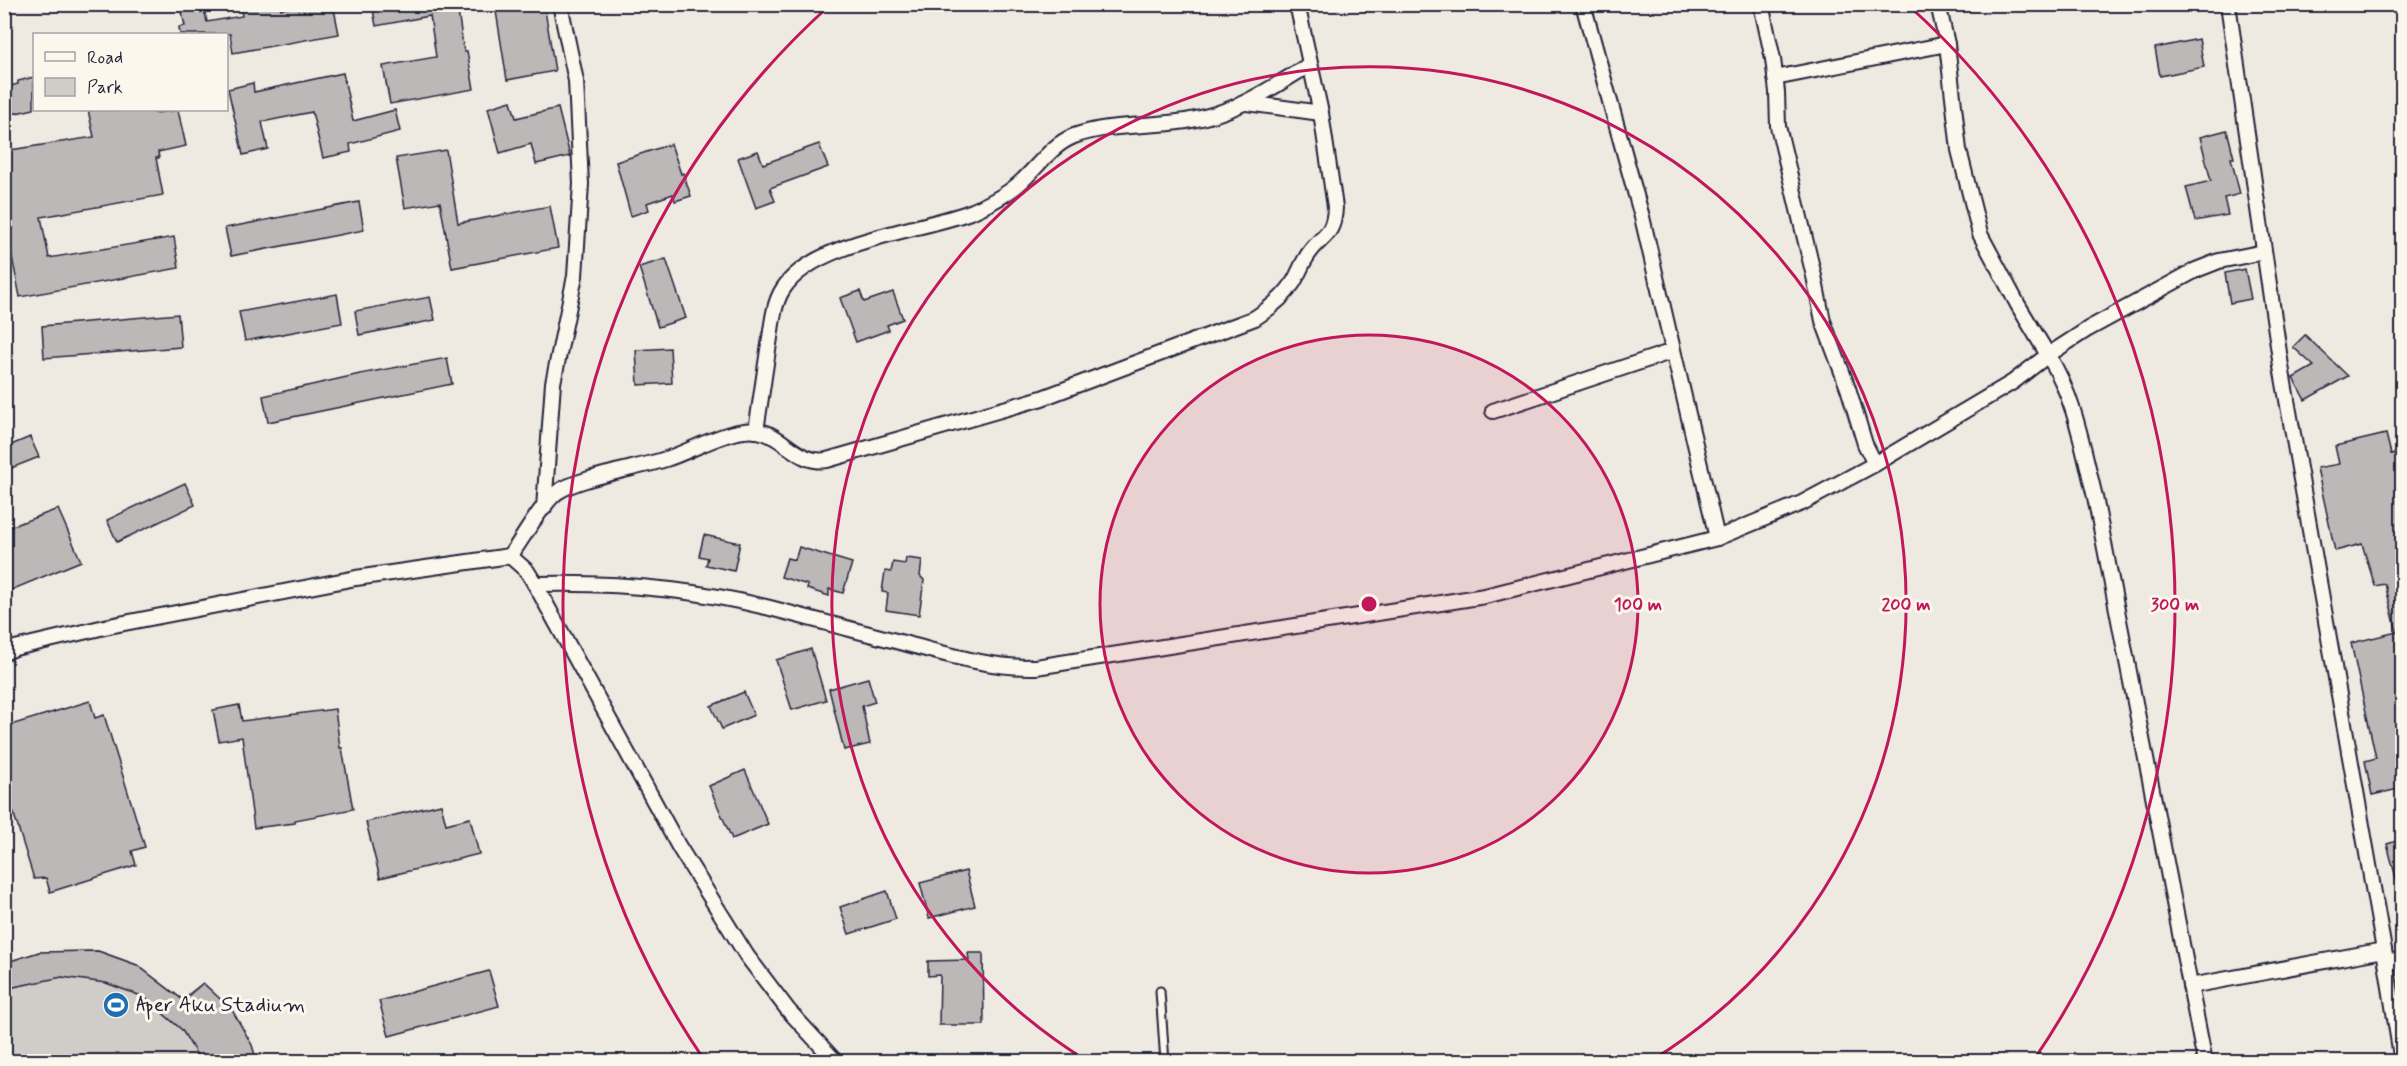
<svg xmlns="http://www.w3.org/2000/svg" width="2407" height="1066" font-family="Mynerve,sans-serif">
  <rect width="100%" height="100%" fill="#eeeae2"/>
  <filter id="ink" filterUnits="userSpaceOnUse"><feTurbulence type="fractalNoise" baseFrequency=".0167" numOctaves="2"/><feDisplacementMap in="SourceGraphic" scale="12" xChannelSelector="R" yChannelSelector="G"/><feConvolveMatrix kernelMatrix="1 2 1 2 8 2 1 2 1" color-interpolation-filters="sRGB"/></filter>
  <g filter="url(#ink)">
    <path fill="#d0cdc9" stroke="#797882" stroke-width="1.5" d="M98,951l39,14 45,34 21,-16c28,26 42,42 54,78h-252l-1,-98 35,-11z"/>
    <g fill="#bcb8b8" stroke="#22223b" stroke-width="1.5">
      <polygon points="180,4 203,4 207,22 242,16 240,4 280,4 281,9 305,4 333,4 339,34 233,53 230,34 180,34 179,27 185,26"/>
      <polygon points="372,4 457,4 464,52 467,51 474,89 390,104 383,66 436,57 430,16 376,26"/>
      <polygon points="534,4 544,4 555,71 507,80 496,11"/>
      <polygon points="2199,39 2204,67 2160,76 2155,48"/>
      <polygon points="343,73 353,121 395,110 400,131 350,144 351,152 323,158 312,112 262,122 268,149 243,155 228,89 253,83 254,92"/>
      <polygon points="34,77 34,109 12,114 7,87 18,84 18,81"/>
      <polygon points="511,101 516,118 558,108 570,156 536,164 531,144 500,153 488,108"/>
      <polygon points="88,110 154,110 155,113 178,110 186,146 158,152 159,158 156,158 163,195 41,217 49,258 174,237 179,268 20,297 4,217 4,151 94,137"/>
      <polygon points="2227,130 2234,158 2231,158 2240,194 2224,198 2228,215 2195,221 2186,187 2211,181 2200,137"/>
      <polygon points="671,144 681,174 683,173 691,196 675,201 673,194 647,203 649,210 631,216 616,162"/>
      <polygon points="819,144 828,167 770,188 775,201 756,208 738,158 758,151 763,164"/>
      <polygon points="446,150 458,223 550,206 558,248 452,268 440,202 405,208 396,158"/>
      <polygon points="359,202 364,230 231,256 225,228"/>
      <polygon points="666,259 686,318 658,327 639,267"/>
      <polygon points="2245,269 2251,299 2230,303 2225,273"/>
      <polygon points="860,291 864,302 893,292 903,319 887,325 889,330 856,342 840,298"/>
      <polygon points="337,294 342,323 245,341 239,312"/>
      <polygon points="430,297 435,320 359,335 355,311"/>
      <polygon points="178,314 181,347 44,358 42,326"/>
      <polygon points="2305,335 2348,376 2305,400 2293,378 2314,366 2293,347"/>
      <polygon points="670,348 672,383 638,385 636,350"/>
      <polygon points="447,358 452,384 268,422 263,396 360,374"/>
      <polygon points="2386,434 2391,454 2396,453 2403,487 2403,788 2372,795 2365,761 2376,758 2351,643 2397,632 2385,584 2375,586 2362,544 2335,551 2317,468 2339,464 2335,446"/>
      <polygon points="30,437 39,457 4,471 4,448"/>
      <polygon points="185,483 195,505 117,542 107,520"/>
      <polygon points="58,509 81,561 4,593 4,529"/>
      <polygon points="704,535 740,543 734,571 706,565 708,558 699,556"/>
      <polygon points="799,547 852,563 843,593 829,589 829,596 807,589 808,585 781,577 787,558 795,560"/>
      <polygon points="906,558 922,560 920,576 924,580 919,615 886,610 888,593 882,592 885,571 891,572 893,562 905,564"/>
      <polygon points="811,649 826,700 792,710 776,660"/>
      <polygon points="868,678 875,702 862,706 870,744 844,750 829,689"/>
      <polygon points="744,692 754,715 722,729 711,706"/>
      <polygon points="90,701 95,718 104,715 145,847 132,851 136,865 50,892 46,878 34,879 4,782 4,727"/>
      <polygon points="239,705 242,721 335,709 340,748 342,748 353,809 295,820 295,823 254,828 242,737 219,741 213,710"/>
      <polygon points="745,770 768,824 732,839 709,786"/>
      <polygon points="441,804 446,824 470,818 479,854 380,878 366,822"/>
      <polygon points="2403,839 2403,885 2398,886 2387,844"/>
      <polygon points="966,871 975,906 929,918 920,883"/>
      <polygon points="887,891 896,919 849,934 840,907"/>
      <polygon points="98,951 137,965 183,1000 203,983 232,1010 252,1045 257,1062 201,1062 182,1030 144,997 106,983 62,977 4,989 4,963 39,952"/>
      <polygon points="968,953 983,953 984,1025 939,1025 940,975 928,976 928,961 969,960"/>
      <polygon points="489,971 499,1006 389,1036 379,1001"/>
    </g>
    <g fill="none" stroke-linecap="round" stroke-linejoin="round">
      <g stroke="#22223b" stroke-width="11">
        <polyline id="lane" points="1160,991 1165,1062"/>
      </g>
      <g stroke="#22223b" stroke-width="18">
        <g id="street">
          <polyline points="1583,4 1642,217 1717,538"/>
          <polyline points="1761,4 1773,59 1777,92 1778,126 1814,276 1823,321 1848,388 1865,444 1875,464"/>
          <polyline points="2228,4 2281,366 2384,950 2402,1062"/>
          <polyline points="1775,78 1947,44"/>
          <polyline points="1247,103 1321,113"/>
          <polyline points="1493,411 1673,351"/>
          <path d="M756,431c4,-27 8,-54 12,-81 4,-20 4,-44 15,-61 32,-49 139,-58 190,-78 18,-8 36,-17 50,-31 16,-15 30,-36 51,-44 36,-13 75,-9 112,-15 50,-8 81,-30 123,-56"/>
          <polyline points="544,508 553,383 575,276 581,184 576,81 560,4"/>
          <path d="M510,556c12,-16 31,-51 46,-63 20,-15 83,-25 110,-34 26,-8 64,-32 92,-28 26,4 40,34 69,29l215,-62 213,-80c14,-9 29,-21 38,-35 5,-8 8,-17 13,-25 13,-23 28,-19 29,-51l-14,-94 -24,-109"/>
          <path d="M535,584c78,-2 160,5 235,24 47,12 94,25 141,37 42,11 81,23 125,22l449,-71 232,-58 85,-35 73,-39 138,-82 35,-27 -30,-50 -38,-71 -21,-84 -12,-106 -9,-40"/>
          <polyline points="4,653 15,648 109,626 356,578 510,556 527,571 535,584 679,847 747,956 788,1010 836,1062"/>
          <polyline points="2386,960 2402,962"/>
          <polyline points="2190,986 2384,950"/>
          <path d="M2205,1062l-110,-565c-12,-48 -20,-99 -47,-142l40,-26 108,-59 23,-9 45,-9"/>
        </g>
      </g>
      <use href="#lane" stroke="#fbf7ec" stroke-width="7"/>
      <use href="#street" stroke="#fbf7ec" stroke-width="14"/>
    </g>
  </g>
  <circle cx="1369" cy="604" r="269" fill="#c2185b" fill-opacity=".12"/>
  <g fill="none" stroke="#c2185b" stroke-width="3">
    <circle cx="1369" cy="604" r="269"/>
    <path d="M1084 1059A537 537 0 1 1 1654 1059"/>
    <path d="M705 1061A806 806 0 0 1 830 5M1908 5A806 806 0 0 1 2033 1061"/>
  </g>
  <defs>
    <g id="stadium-disc" transform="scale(1.35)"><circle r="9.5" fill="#1f6fb2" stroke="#fbf7ec"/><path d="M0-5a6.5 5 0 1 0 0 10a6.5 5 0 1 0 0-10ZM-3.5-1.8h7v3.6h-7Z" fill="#fff"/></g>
  </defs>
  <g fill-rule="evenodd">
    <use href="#stadium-disc" x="116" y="1005"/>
  </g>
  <g text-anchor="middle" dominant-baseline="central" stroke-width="6" stroke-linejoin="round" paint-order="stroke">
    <g font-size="21" fill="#22223b" stroke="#fbf7ec" text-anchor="start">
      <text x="136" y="1005">Aper Aku Stadium</text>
    </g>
  </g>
  <circle cx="1369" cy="604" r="9" fill="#c2185b" stroke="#fbf7ec" stroke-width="3"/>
  <g font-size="18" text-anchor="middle" font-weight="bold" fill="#c2185b" stroke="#fbf7ec" stroke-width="6" stroke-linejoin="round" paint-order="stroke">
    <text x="1638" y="610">100 m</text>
    <text x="1906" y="610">200 m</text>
    <text x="2175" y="610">300 m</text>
  </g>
  <rect width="2407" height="1066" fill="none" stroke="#fbf7ec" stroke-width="24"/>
  <rect x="12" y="12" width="2383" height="1042" fill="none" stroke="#22223b" stroke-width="2" filter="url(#ink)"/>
  <rect x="33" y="33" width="195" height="78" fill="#fbf7ec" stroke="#a4a2a5" stroke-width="1.5"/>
  <rect x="45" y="52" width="30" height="9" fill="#fbf7ec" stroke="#a4a2a5" stroke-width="1.5"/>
  <text x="87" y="63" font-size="18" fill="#22223b">Road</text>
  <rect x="45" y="78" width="30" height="18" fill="#d0cdc9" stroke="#a4a2a5" stroke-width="1.5"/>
  <text x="87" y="93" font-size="18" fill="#22223b">Park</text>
</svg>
